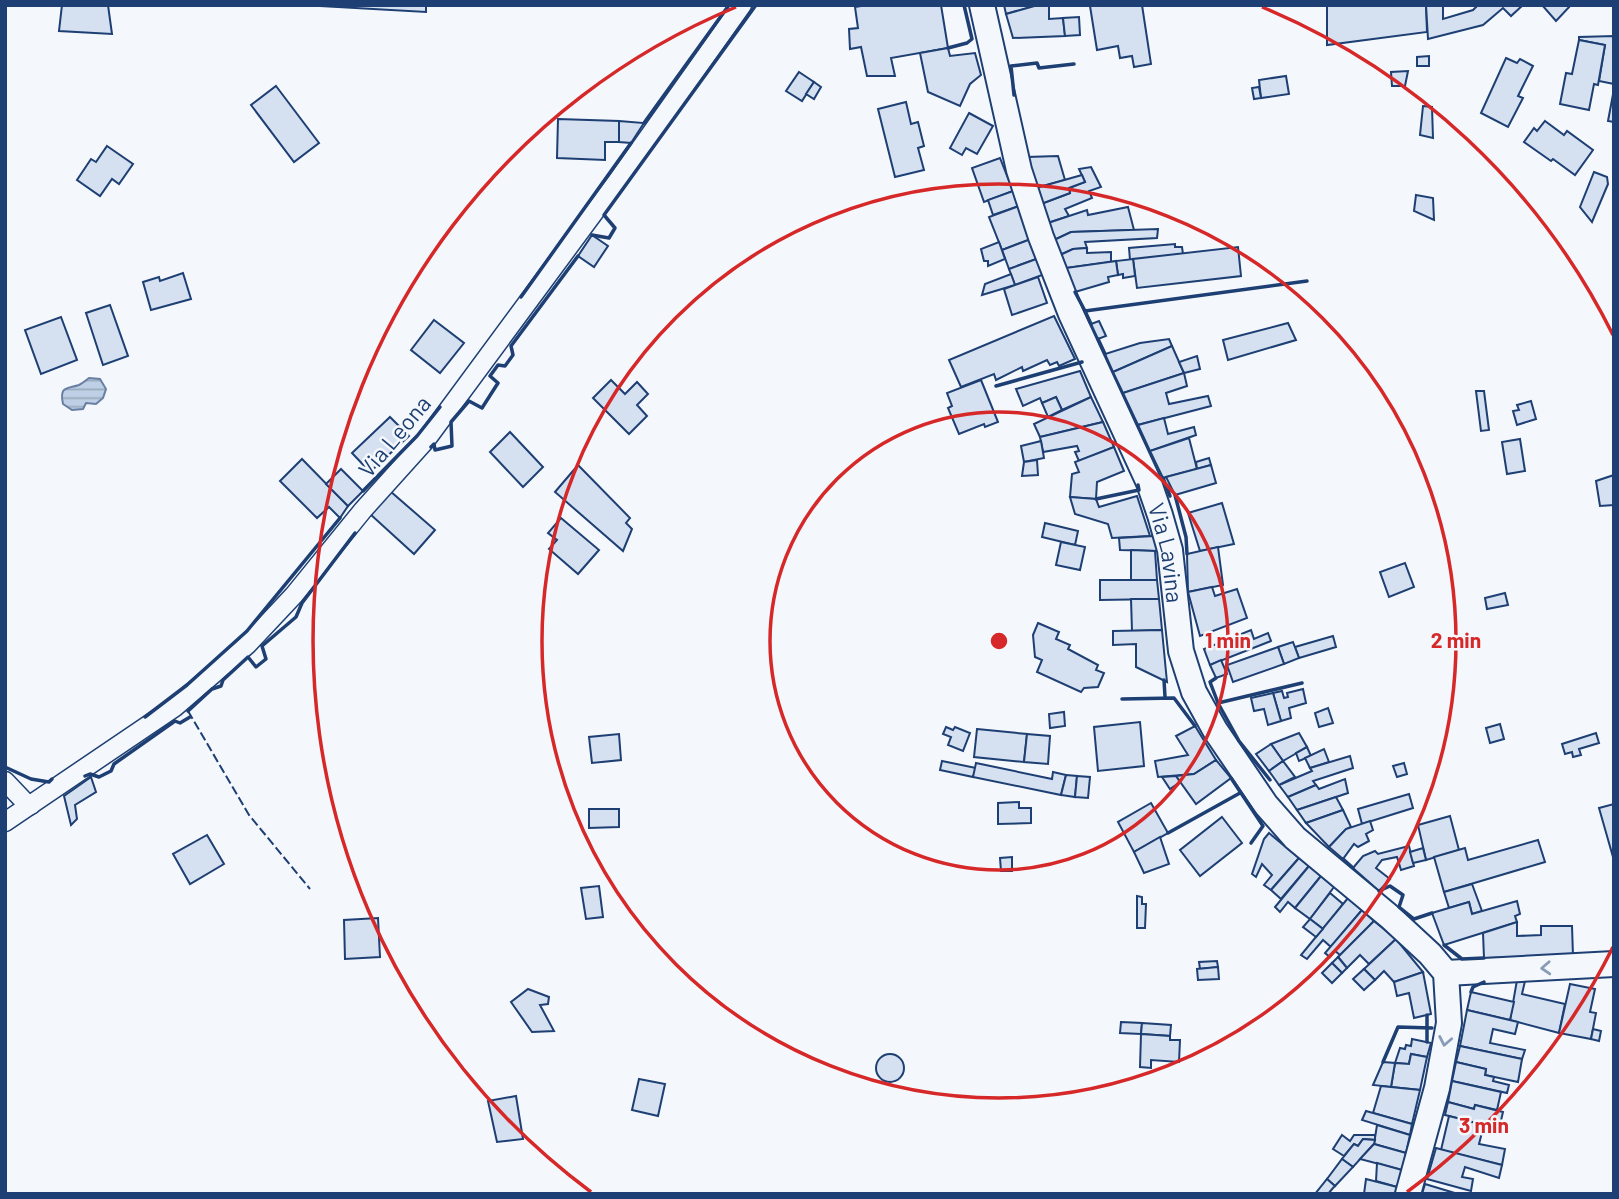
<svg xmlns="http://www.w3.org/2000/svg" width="1619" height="1199" font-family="Barlow,sans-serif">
  <defs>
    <pattern id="water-rules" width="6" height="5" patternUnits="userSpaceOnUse" patternTransform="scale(1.75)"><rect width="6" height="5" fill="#bed0e5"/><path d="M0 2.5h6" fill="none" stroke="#9aaabe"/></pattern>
  </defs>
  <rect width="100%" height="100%" fill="#f4f7fb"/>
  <path fill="url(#water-rules)" stroke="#687fa3" stroke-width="2" d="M89,378l11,1 6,10 -3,9 -7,6 -10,-1 -3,6 -11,1 -9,-6c-4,-18 4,-15 16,-19 4,-2 7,-5 10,-7z"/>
  <g fill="#d5e0f0" stroke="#1d3f73" stroke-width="2">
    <polygon points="62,5 108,5 112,34 59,31"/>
    <polygon points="302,5 426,5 426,12"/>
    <polygon points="867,5 941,5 948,48 891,58 895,76 867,76 861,47 850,49 849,29 858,28 855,7"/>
    <polygon points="1004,5 1038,5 1006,14"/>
    <polygon points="1038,5 1049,5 1049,19 1063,18 1065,36 1013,38 1006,14"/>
    <polygon points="1097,5 1142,5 1151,64 1134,67 1132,56 1120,58 1118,46 1097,50 1090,6"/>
    <polygon points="1327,5 1426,5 1427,32 1327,45"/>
    <polygon points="1426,5 1443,5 1443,19 1473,10 1478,5 1523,5 1511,16 1503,8 1483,25 1428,39"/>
    <polygon points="1542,5 1571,5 1556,21"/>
    <polygon points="1079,17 1080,35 1065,36 1063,18"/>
    <polygon points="1614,36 1614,84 1599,81 1605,45 1579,40 1579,37"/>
    <polygon points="1579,40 1605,45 1598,85 1594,84 1589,110 1560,104 1566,73 1572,74"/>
    <polygon points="948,48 950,56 975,53 981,75 970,84 960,106 928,92 920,53"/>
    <polygon points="1429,56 1429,66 1417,66 1417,57"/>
    <polygon points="1506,58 1517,63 1520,59 1533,66 1518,96 1523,98 1508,127 1481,113"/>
    <polygon points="1408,71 1405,86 1392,86 1391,72"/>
    <polygon points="799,72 814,82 802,101 786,91"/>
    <polygon points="1286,76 1289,94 1261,98 1259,80"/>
    <polygon points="814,82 821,87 814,99 806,94"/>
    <polygon points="276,86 319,143 294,162 251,105"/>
    <polygon points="1259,87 1261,98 1254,99 1252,88"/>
    <polygon points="1614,89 1614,122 1608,121"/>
    <polygon points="906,102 911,124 918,122 924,146 918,148 924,170 895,177 878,109"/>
    <polygon points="1423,106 1432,107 1433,138 1420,135"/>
    <polygon points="969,113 993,126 977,154 966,148 962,155 950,148"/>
    <polygon points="558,119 619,121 619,142 605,142 605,160 557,158"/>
    <polygon points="619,121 644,123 631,143 619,142"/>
    <polygon points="1545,121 1564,135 1567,131 1593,150 1575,175 1553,159 1551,161 1524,142 1534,128 1537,131"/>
    <polygon points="107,146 133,164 119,184 112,179 100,196 77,180 91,159 96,162"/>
    <polygon points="1058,156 1065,180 1036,188 1027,157"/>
    <polygon points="1000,158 1013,191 984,202 972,168"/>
    <polygon points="1091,167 1101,187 1089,191 1092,198 1065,209 1069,216 1048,223 1041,204 1070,193 1069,188 1085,182 1079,169"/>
    <polygon points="1594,172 1607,177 1608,184 1592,222 1580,207"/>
    <polygon points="1082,175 1085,182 1069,188 1070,193 1041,204 1036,188"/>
    <polygon points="1013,191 1019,206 993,215 988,200"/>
    <polygon points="1416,195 1433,198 1434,220 1414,211"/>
    <polygon points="1019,206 1031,239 1002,250 989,217"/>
    <polygon points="1128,207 1134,230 1071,232 1054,240 1048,223 1087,210 1088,215"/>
    <polygon points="1158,229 1157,238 1085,242 1087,248 1073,249 1060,255 1054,240 1071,232"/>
    <polygon points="592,235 608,246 594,267 578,256"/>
    <polygon points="1031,239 1039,258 1009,269 1002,250"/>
    <polygon points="999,242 1005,259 988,266 988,261 984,261 981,249"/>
    <polygon points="1175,244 1175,247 1182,247 1183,254 1130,260 1129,248"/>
    <polygon points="1238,247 1241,276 1137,288 1133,259"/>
    <polygon points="1087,248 1087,253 1111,252 1111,262 1066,268 1060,255 1073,249"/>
    <polygon points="1039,258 1045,274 1015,285 1009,269"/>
    <polygon points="1133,259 1135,276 1123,278 1123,274 1118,275 1116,261"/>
    <polygon points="1116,261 1118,275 1108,277 1109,282 1075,292 1066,268"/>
    <polygon points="183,273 191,299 151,310 143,282 159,277 160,281"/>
    <polygon points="1011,274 1015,285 982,295 985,284"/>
    <polygon points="1038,277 1047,303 1012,315 1004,289"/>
    <polygon points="110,305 128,356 103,365 86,313"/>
    <polygon points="1054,316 1075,359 1059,366 1057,362 1050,365 1047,360 1023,371 1022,367 996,380 994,374 961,387 949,360"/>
    <polygon points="61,317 77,360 41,374 25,330"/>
    <polygon points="434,320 464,343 440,373 411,350"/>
    <polygon points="1099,321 1106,336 1098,339 1091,324"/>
    <polygon points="1288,323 1296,340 1228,360 1223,340"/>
    <polygon points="1169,339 1172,346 1113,372 1105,354 1140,343"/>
    <polygon points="1172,346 1184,373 1123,393 1113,372"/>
    <polygon points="1197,356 1200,369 1184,373 1179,362"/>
    <polygon points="1080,371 1091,397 1062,410 1056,397 1042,403 1040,398 1023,406 1016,389"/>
    <polygon points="1184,373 1187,386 1166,393 1169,404 1208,396 1211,406 1138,425 1123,393"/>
    <polygon points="611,380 625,394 637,382 648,394 637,405 647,416 629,434 593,398"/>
    <polygon points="981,380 998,422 985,427 984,424 959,434 948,408 952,406 947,393"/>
    <polygon points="1476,391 1484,391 1489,430 1481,431"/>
    <polygon points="1056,397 1062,410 1048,417 1042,403"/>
    <polygon points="1091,397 1103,422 1040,437 1034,424"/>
    <polygon points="1531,401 1536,419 1517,425 1513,411 1519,410 1517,405"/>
    <polygon points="390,417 409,436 370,472 352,453"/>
    <polygon points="1164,418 1168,434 1194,427 1196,435 1150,451 1138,425"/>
    <polygon points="1103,422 1114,447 1079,461 1075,452 1079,451 1077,446 1043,452 1040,437"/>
    <polygon points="510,432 543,467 523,487 490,452"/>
    <polygon points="1189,438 1197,469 1163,478 1150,451"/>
    <polygon points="1520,439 1525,471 1507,474 1502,442"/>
    <polygon points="1041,441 1044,458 1024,462 1021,446"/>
    <polygon points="1114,447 1124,471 1097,482 1096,499 1070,497 1072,474 1079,472 1075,462"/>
    <polygon points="1209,458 1211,465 1197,469 1196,462"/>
    <polygon points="302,459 348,506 340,518 329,507 317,518 280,481"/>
    <polygon points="1037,460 1038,475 1022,476 1024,462"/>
    <polygon points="578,465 630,518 626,523 632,529 623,551 555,492"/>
    <polygon points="1211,465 1216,483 1175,495 1166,477"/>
    <polygon points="341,469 363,491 348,506 326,484"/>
    <polygon points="1614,475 1614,505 1600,506 1596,481"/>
    <polygon points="390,491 435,530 414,554 370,514"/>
    <polygon points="1137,496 1150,536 1112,538 1108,524 1075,514 1070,497 1096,499 1099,507"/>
    <polygon points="1222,503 1234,544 1200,551 1188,513"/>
    <polygon points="561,518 599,550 578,574 549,549 557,540 548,533"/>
    <polygon points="1045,523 1078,531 1075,545 1042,537"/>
    <polygon points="1154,536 1158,551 1120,550 1119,538"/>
    <polygon points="1061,542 1085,547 1080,570 1056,565"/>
    <polygon points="1218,547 1223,585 1188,592 1187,554"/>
    <polygon points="1131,550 1155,551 1157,580 1131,580"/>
    <polygon points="1405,563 1414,587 1389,597 1380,572"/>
    <polygon points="1100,580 1157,580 1159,599 1100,600"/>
    <polygon points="1212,587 1215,596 1237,589 1247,618 1200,636 1188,592"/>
    <polygon points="1505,593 1508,605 1487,609 1485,598"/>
    <polygon points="1131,599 1159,599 1162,630 1132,631"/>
    <polygon points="1038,623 1059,632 1056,639 1070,645 1068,649 1098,665 1096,670 1104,673 1098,687 1084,688 1081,692 1037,672 1042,660 1035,657 1033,635"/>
    <polygon points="1162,630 1166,672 1167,682 1136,667 1136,644 1113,645 1113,631"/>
    <polygon points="1251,630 1254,639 1268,633 1271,641 1210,665 1204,649"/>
    <polygon points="1333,636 1336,647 1299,658 1295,647"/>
    <polygon points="1293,642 1299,658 1284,664 1278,647"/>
    <polygon points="1278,647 1284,664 1233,682 1227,665"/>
    <polygon points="1221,660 1227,674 1216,678 1210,665"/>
    <polygon points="1303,689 1306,703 1289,708 1291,718 1281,721 1273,693 1282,691 1284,698 1288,697 1287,693"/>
    <polygon points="1273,693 1281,721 1268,725 1264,709 1254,711 1251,698"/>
    <polygon points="1328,708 1333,723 1319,727 1315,713"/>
    <polygon points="1064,712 1065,726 1050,728 1049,714"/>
    <polygon points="1140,722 1144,766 1098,771 1094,727"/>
    <polygon points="1500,724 1504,739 1490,743 1486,728"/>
    <polygon points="1195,726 1216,760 1194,774 1158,777 1155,761 1188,755 1176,736"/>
    <polygon points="946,727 953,730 955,727 970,733 963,751 948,745 951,737 943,734"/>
    <polygon points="977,729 1027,734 1024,762 974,757"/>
    <polygon points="1299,733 1307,747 1283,761 1271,744"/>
    <polygon points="1596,733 1599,743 1579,749 1581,755 1573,757 1572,752 1565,754 1562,744"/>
    <polygon points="619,734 621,760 592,763 589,737"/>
    <polygon points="1027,734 1050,736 1048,764 1024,762"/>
    <polygon points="1271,744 1283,761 1269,771 1256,754"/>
    <polygon points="1307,747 1311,756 1299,761 1296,753"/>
    <polygon points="1324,749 1329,762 1310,768 1305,758"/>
    <polygon points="1350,756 1353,768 1313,781 1316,785 1288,797 1279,785 1312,771 1310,768"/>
    <polygon points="1216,760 1231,778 1196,804 1176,776 1194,774"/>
    <polygon points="942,761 976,768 973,777 940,770"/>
    <polygon points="1283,761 1295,777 1279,785 1269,771"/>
    <polygon points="976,763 1052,779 1053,772 1066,775 1061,795 973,777"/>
    <polygon points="1404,763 1407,774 1397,777 1393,766"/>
    <polygon points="1066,775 1077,776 1075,797 1061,795"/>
    <polygon points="1077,776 1090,777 1088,798 1075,797"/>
    <polygon points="1176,776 1180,782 1170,789 1162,777"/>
    <polygon points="91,777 96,792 75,805 77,819 71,825 64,796"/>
    <polygon points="1345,779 1348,793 1297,810 1288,797 1316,785 1319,789"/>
    <polygon points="1409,794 1413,808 1362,824 1358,809"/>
    <polygon points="1336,797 1343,810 1306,823 1297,810"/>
    <polygon points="1019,802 1019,808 1031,808 1031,823 998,824 998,803"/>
    <polygon points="1151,803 1168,833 1134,852 1118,822"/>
    <polygon points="1614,804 1614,857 1613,857 1599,808"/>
    <polygon points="589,809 619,809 619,827 589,828"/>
    <polygon points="1343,810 1351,827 1346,829 1329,847 1306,823"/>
    <polygon points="1450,816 1459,850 1426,860 1418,825"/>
    <polygon points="1222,817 1242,843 1200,876 1180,850"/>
    <polygon points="1370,821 1373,830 1366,834 1369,841 1358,847 1354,844 1343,859 1329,847 1346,829"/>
    <polygon points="1269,833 1299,858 1271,890 1264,885 1272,875 1262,864 1256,877 1252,874 1264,839"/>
    <polygon points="207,835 224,864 190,884 173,854"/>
    <polygon points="1160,837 1169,864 1144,873 1134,852"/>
    <polygon points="1538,840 1545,862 1444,892 1434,857 1465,848 1468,860"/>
    <polygon points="1409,846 1414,866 1401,870 1397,857 1382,860 1376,868 1390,879 1379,891 1353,868 1363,856 1375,851 1378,854"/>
    <polygon points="1423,848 1426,860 1413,863 1410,852"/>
    <polygon points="1012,857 1012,871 1001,871 1000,858"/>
    <polygon points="1299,858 1309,866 1281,899 1271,890"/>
    <polygon points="1309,866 1321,876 1295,908 1288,902 1280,912 1275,907"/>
    <polygon points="1321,876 1334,887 1310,919 1295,908"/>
    <polygon points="1472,884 1482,911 1472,914 1469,902 1449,908 1444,892"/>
    <polygon points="599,886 603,917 586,919 581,888"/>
    <polygon points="1330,893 1343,904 1323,929 1310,919"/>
    <polygon points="1137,896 1142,897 1142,904 1146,904 1145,928 1137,928"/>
    <polygon points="1348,898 1362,910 1331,947 1323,940 1307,959 1301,955"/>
    <polygon points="1517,901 1520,914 1515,916 1517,922 1444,945 1432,913 1469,902 1472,914"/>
    <polygon points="1362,910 1374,921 1340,955 1335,951 1330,957 1325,953"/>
    <polygon points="378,918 380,957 345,959 344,920"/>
    <polygon points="1310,919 1323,929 1316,937 1303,927"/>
    <polygon points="1374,921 1396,939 1369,964 1360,955 1347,968 1338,957"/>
    <polygon points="1517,922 1517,936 1541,935 1541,926 1572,926 1573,956 1484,958 1483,933"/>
    <polygon points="1396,939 1423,972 1394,982 1384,971 1375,980 1364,969"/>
    <polygon points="1338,957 1347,968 1342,973 1332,963"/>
    <polygon points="1217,961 1218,967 1200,969 1199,962"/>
    <polygon points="1332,963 1342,973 1332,983 1322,973"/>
    <polygon points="1218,967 1219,979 1198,980 1197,969"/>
    <polygon points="1364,969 1375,980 1364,990 1353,979"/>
    <polygon points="1423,972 1431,1014 1414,1018 1409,993 1397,996 1394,982"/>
    <polygon points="1517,980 1525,981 1522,994 1565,1004 1559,1033 1510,1020"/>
    <polygon points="1570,984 1595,989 1590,1012 1596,1013 1591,1039 1559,1033"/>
    <polygon points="528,989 549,997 548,1004 540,1005 554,1031 532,1032 511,1002"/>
    <polygon points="1471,992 1514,1002 1510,1020 1467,1010"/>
    <polygon points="1467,1010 1518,1022 1515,1034 1493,1029 1490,1043 1525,1050 1522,1059 1460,1046"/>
    <polygon points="1121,1022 1142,1023 1141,1034 1120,1033"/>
    <polygon points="1142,1023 1171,1025 1170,1036 1141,1034"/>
    <polygon points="1593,1029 1601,1031 1599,1041 1591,1039"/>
    <polygon points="1141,1034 1170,1036 1170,1040 1180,1040 1179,1062 1151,1060 1151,1068 1140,1067"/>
    <polygon points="1412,1039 1431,1043 1427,1057 1411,1054 1409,1064 1395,1063 1400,1048 1405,1049 1406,1045 1411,1046"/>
    <polygon points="1460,1046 1522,1059 1518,1082 1485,1075 1486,1069 1456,1062"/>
    <circle cx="890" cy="1068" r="14"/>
    <polygon points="1411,1054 1427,1057 1420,1090 1391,1087 1395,1063 1409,1064"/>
    <polygon points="1383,1062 1395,1063 1391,1087 1373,1085"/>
    <polygon points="1456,1062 1486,1069 1485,1075 1494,1077 1493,1081 1509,1085 1507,1093 1452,1081"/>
    <polygon points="639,1079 665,1084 658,1116 632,1110"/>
    <polygon points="1452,1081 1501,1092 1497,1110 1475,1105 1474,1109 1448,1102"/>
    <polygon points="1381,1086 1420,1090 1412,1124 1373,1113"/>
    <polygon points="516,1096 523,1139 497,1142 488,1101"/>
    <polygon points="1448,1102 1474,1109 1475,1105 1503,1112 1499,1129 1445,1115"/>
    <polygon points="1366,1111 1412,1124 1410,1135 1362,1120"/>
    <polygon points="1449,1116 1484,1125 1479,1144 1505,1149 1502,1165 1441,1150"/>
    <polygon points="1377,1125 1410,1135 1406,1153 1374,1144"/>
    <polygon points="1342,1135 1350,1141 1354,1135 1375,1135 1375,1140 1363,1139 1358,1146 1354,1144 1344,1156 1333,1149"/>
    <polygon points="1363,1139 1375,1140 1374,1144 1353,1167 1342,1159 1354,1144 1358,1146"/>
    <polygon points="1374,1144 1406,1153 1402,1170 1360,1159"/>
    <polygon points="1436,1148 1502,1165 1499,1178 1465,1167 1462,1177 1473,1179 1471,1191 1427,1179"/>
    <polygon points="1342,1159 1353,1167 1335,1186 1327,1179"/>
    <polygon points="1377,1163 1402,1170 1397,1187 1376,1181"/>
    <polygon points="1327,1179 1335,1186 1333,1188 1328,1194 1315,1194"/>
    <polygon points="1366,1179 1397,1187 1395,1194 1364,1194"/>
    <polygon points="1425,1184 1458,1194 1422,1194"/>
  </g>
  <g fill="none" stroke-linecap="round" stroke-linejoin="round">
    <g stroke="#1d3f73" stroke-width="21">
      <g id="street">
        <polyline points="5,781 24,801 31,805"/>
        <polyline points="5,822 175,707 247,645 294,595 363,510 426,440 618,180 742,5"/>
      </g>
    </g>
    <g stroke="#1d3f73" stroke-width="28">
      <g id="secondary">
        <path id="s1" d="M982,5l37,165 22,67 30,77 78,169 11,32 10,35 11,101 13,41 21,38 51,75 29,33 95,79 40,37 16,19 3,50 -12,65 -29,106"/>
        <polyline points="1446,973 1614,964"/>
      </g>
    </g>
    <use href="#street" stroke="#f4f7fb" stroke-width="18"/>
    <use href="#secondary" stroke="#f4f7fb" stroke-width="24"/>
    <polyline stroke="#1d3f73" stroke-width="2" stroke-dasharray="9 3.5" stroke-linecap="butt" points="188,711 249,815 310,889"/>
    <g stroke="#1d3f73" stroke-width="3.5">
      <polyline points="767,5 769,5"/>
      <polyline points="948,48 967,43 972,39 964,5"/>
      <polyline points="1014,95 1011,66 1037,63 1039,68 1074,64"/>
      <polyline points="644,123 729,5"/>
      <polyline points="592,235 609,238 615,228 604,215 756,5"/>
      <polyline points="1075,292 1085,311"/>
      <polyline points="521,297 631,143"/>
      <polyline points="1091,324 1085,311 1307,281"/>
      <polyline points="1098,339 1105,354"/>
      <polyline points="996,386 1082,362"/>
      <polyline points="431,447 434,444 435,450 452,446 451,422 469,401 482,408 498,383 490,376 498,365 505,366 513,355 511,346 578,256"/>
      <polyline points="1163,478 1170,496"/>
      <polyline points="363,491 417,436 440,407"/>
      <polyline points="1175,495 1186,537 1187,554"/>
      <polyline points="1096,499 1139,490 1138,485"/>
      <polyline points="1216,678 1210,682 1218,703"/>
      <polyline points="1164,680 1165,697"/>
      <polyline points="1122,699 1174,698 1195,726"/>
      <polyline points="188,711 212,689 221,686 223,680 248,657 256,667 266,659 262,646 296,617 302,603 355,533"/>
      <polyline points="145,717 187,685 247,631 340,518"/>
      <polyline points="5,767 31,779 49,782 52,779"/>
      <polyline points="85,776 90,774 99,777 111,771 114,764 175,721 180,723 190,717"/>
      <polyline points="1231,778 1263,826 1251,843"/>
      <polyline points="1270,780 1239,741 1218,703 1302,683"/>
      <polyline points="1168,833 1240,793"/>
      <polyline points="1343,859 1353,868"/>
      <polyline points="1379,891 1390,886 1403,895 1399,907 1414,919 1432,913"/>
      <polyline points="1444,945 1462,959 1484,958"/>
      <polyline points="1471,992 1473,987 1484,982"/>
      <polyline points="1427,1015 1427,1042"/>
      <polyline points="1383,1062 1398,1027 1432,1028"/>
    </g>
  </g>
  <defs><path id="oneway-chevron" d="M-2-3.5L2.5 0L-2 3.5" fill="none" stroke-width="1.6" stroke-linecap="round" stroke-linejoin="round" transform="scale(1.75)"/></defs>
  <g stroke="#889bb7">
    <use href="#oneway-chevron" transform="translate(1546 968) rotate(177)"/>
    <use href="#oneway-chevron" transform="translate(1445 1041) rotate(101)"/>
  </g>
  <g fill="none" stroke="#d62828" stroke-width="3.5">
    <circle cx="999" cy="641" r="229"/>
    <circle cx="999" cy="641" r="457"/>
    <path d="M1613 947A686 686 0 0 1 1407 1192M591 1192A686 686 0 0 1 736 7M1262 7A686 686 0 0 1 1613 335"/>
  </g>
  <g text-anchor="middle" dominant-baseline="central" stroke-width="5" stroke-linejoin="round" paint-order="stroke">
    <g font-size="23" fill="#1d3f73" stroke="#f4f7fb">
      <text transform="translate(394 436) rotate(-50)">Via Leona</text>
      <text stroke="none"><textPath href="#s1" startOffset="581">Via Lavina</textPath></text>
    </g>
  </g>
  <circle cx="999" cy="641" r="10" fill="#d62828" stroke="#f4f7fb" stroke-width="3.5"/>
  <g font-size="21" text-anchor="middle" font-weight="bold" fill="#d62828" stroke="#f4f7fb" stroke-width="5" stroke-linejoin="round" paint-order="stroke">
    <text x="1228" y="648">1 min</text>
    <text x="1456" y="648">2 min</text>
    <text x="1484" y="1133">3 min</text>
  </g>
  <rect width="1619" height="1199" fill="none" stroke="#1d3f73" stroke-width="14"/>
</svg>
